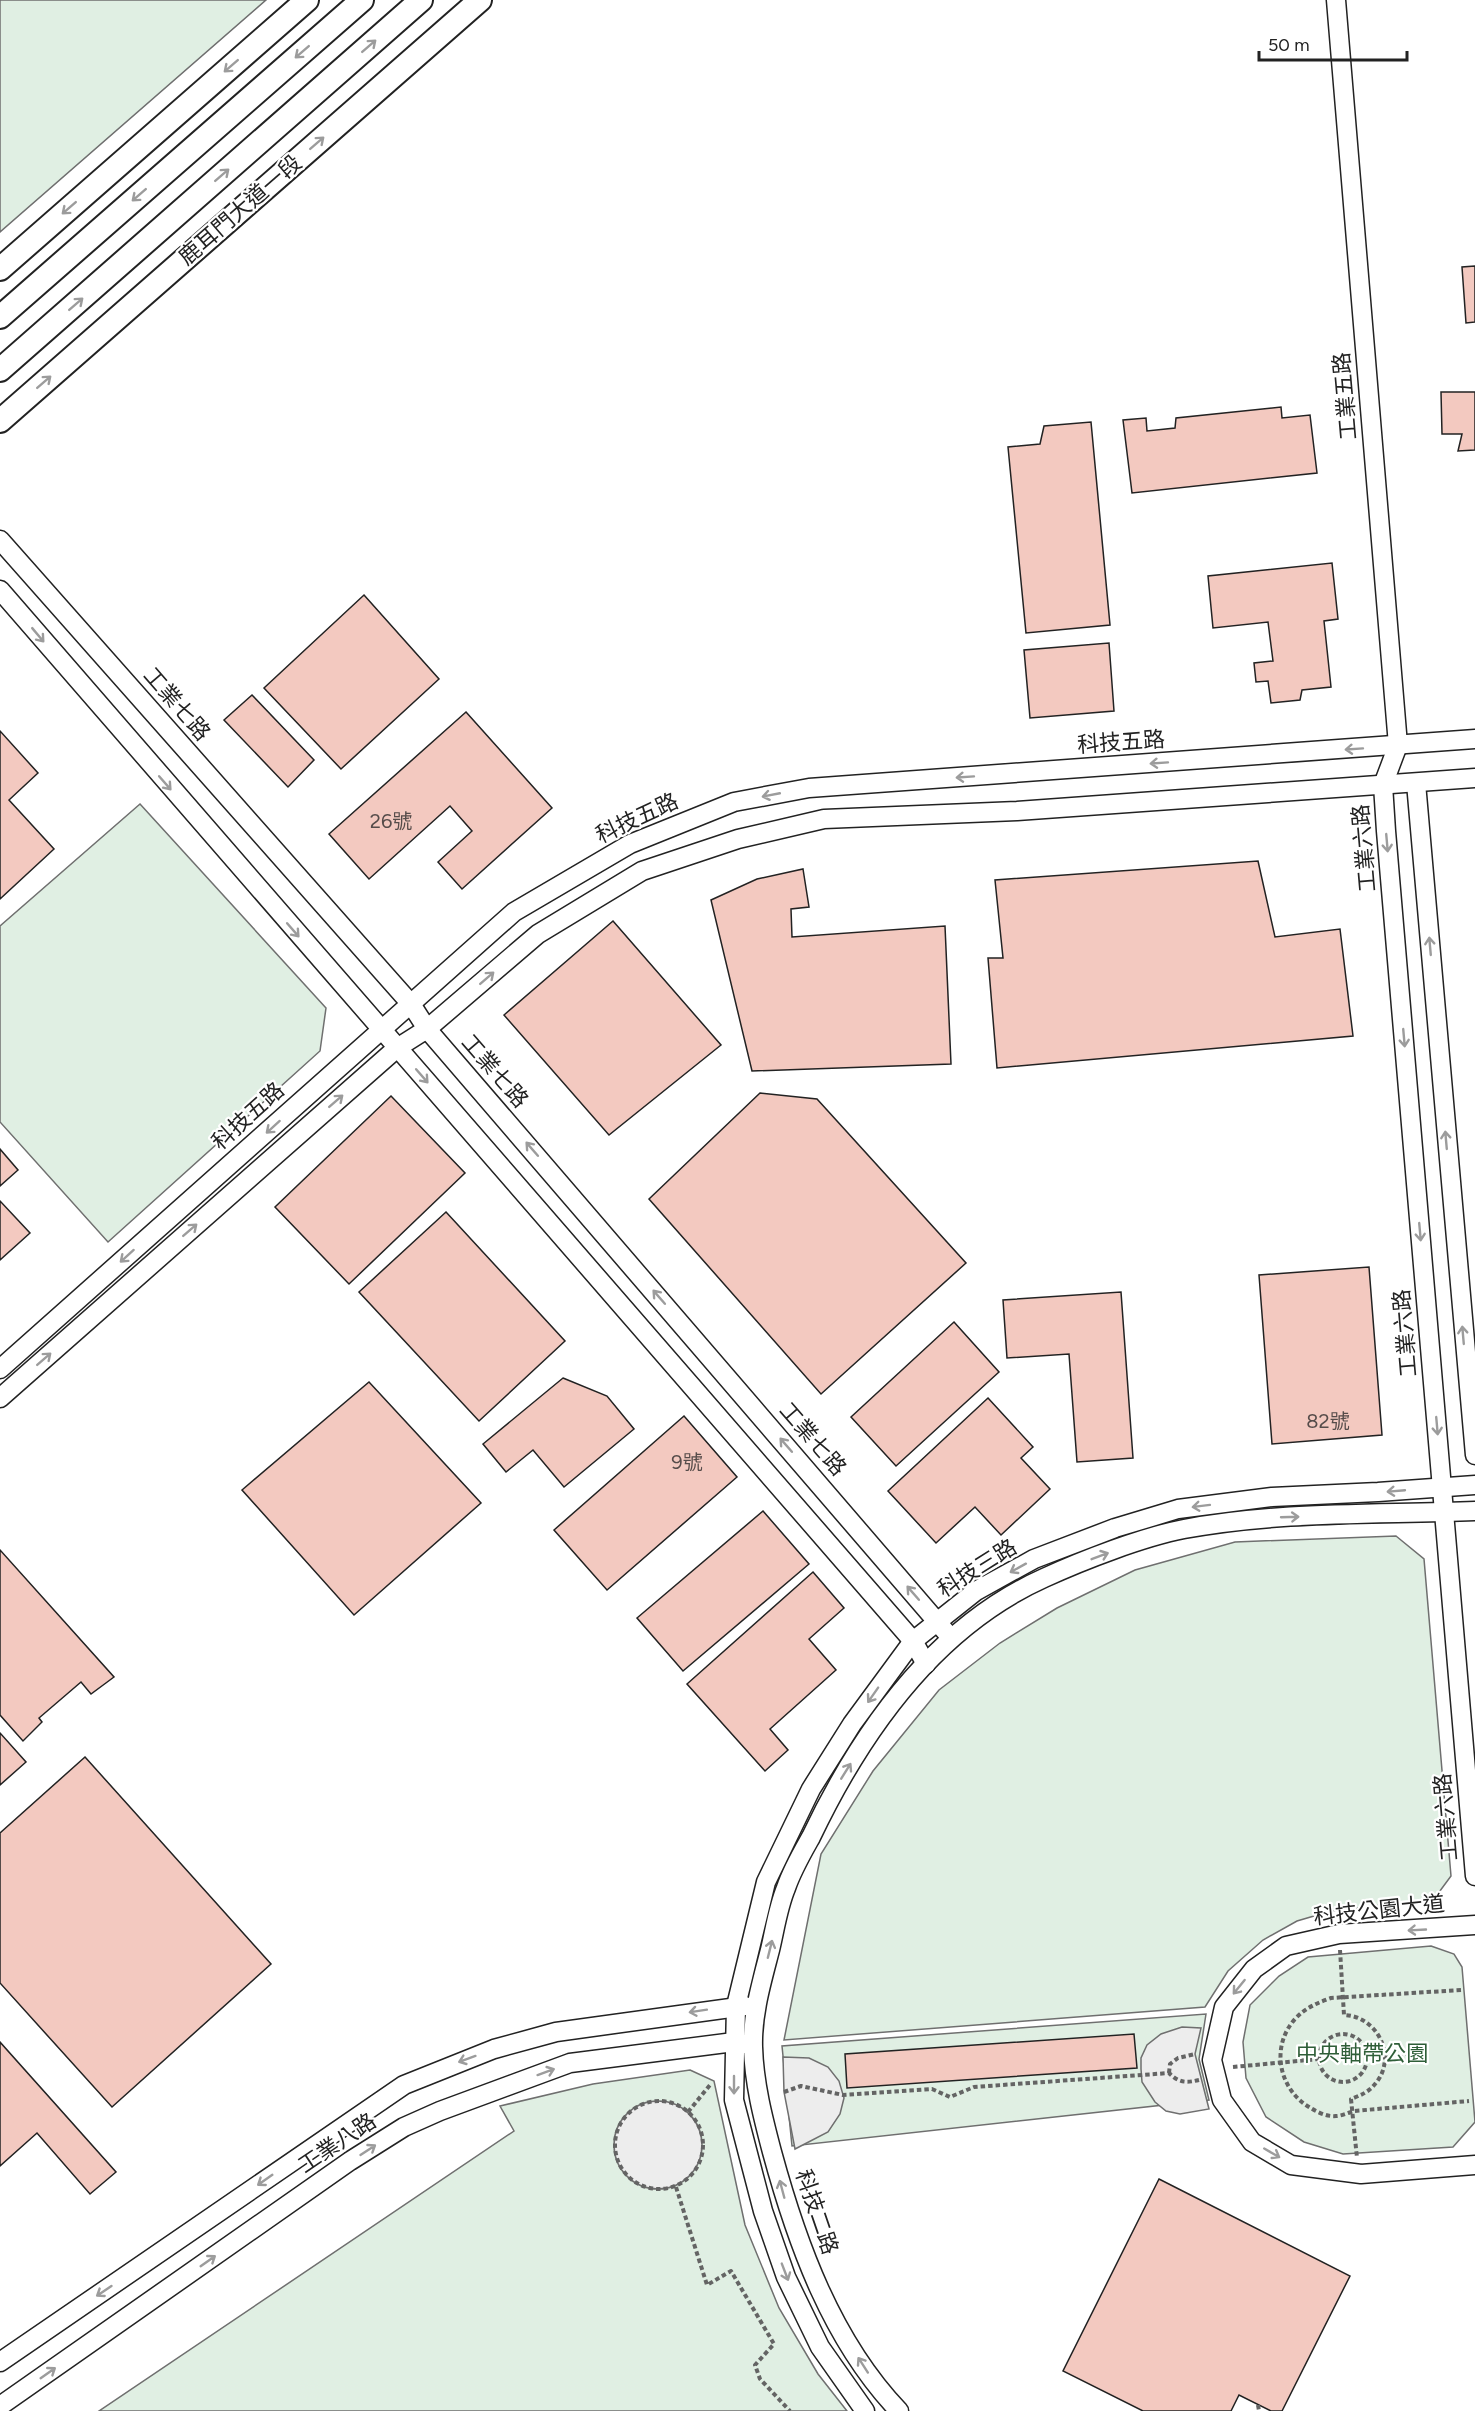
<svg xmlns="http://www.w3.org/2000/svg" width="1475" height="2411" font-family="Figtree,'Noto Sans TC',sans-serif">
  <rect width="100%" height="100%" fill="#fff"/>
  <g fill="#e0efe3" stroke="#6f6f6f" stroke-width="1.5">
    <polygon points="0,0 266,0 0,232"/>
    <polygon points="140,804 326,1008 320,1051 108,1242 0,1122 0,926"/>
    <polygon points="1396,1536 1424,1559 1451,1876 1434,1899 1331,1911 1297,1921 1263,1940 1228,1971 1205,2007 784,2040 821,1854 873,1771 939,1690 1000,1643 1057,1608 1135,1570 1235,1542"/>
    <polygon points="1431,1946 1454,1954 1462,1967 1475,2122 1453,2147 1343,2154 1304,2142 1266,2117 1246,2078 1243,2042 1250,2005 1279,1976 1308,1957"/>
    <polygon points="1206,2014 1199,2059 1209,2100 792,2146 782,2046"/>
    <polygon points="690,2070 714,2081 745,2225 779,2308 818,2374 847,2411 99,2411 514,2131 500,2106 593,2084"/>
  </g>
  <g fill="#ededed" stroke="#6f6f6f" stroke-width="1.5">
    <polygon points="1182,2027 1201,2028 1195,2054 1209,2109 1180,2114 1166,2111 1155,2102 1142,2082 1141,2069 1141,2058 1147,2045 1161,2034"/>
    <polygon points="783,2057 809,2058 828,2067 839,2081 844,2098 840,2114 828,2132 795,2149 784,2092"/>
    <circle cx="658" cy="2145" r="44"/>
  </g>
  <g fill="#f3c9c0" stroke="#222" stroke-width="1.5">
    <polygon points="1475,266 1475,322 1466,323 1462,267"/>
    <polygon points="1441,392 1475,392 1475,450 1458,451 1462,434 1442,434"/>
    <polygon points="1281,407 1282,418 1310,415 1317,473 1132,493 1123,420 1146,418 1147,431 1175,428 1176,418"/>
    <polygon points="1091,422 1110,625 1026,633 1008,447 1040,444 1044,426"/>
    <polygon points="1332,563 1338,619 1324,621 1331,687 1302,690 1300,700 1271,703 1268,681 1256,682 1254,663 1273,661 1268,622 1213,628 1208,576"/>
    <polygon points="364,595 439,679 341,769 264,688"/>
    <polygon points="1109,643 1114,711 1030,718 1024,650"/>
    <polygon points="252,695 314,760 288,787 224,720"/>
    <polygon points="466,712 552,808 462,889 438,862 472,831 450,806 369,879 329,834"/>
    <polygon points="0,731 38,773 9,800 54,849 0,899"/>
    <polygon points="1258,861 1275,937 1340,929 1353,1036 997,1068 988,958 1003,958 995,880"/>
    <polygon points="803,869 809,907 791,909 792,937 945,926 951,1064 752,1071 711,900 757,879"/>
    <polygon points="613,921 721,1045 609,1135 504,1015"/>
    <polygon points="760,1093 817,1099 966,1263 821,1394 649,1199"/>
    <polygon points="391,1096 465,1173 349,1284 275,1207"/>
    <polygon points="0,1149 18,1170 0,1186"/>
    <polygon points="0,1201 30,1233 0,1260"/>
    <polygon points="446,1212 565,1341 479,1421 359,1292"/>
    <polygon points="1369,1267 1382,1435 1272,1444 1259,1275"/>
    <polygon points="1121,1292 1133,1458 1077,1462 1069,1354 1007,1358 1003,1300"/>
    <polygon points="954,1322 999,1372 896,1466 851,1417"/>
    <polygon points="563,1378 607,1396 634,1429 564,1487 533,1450 506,1472 483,1444"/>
    <polygon points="369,1382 481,1503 354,1615 242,1490"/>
    <polygon points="988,1398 1033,1447 1021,1458 1050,1489 1001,1535 975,1507 936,1543 888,1491"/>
    <polygon points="684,1416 737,1477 607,1590 554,1530"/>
    <polygon points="763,1511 809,1564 683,1671 637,1618"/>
    <polygon points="0,1550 114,1677 91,1694 81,1682 39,1718 42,1722 23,1741 0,1715"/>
    <polygon points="813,1572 844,1608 809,1639 836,1670 770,1729 788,1750 765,1771 687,1684"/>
    <polygon points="0,1733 26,1762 0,1785"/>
    <polygon points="85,1757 271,1964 112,2107 0,1983 0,1833"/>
    <polygon points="1134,2034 1137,2068 847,2088 845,2054"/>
    <polygon points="0,2042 116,2172 90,2194 37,2133 0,2166"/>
    <polygon points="1159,2179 1350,2276 1282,2411 1271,2411 1239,2395 1231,2411 1143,2411 1063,2371"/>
  </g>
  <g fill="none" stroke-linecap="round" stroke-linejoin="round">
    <g stroke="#222" stroke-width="21">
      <g id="minor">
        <polyline points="1336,0 1398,745 1383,785 1386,831 1475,1876"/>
        <polyline points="0,540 411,1004 427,1029 951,1638"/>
        <polyline points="0,590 913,1641 926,1664"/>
        <polyline points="1416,783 1475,1455"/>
        <polyline points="0,1369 514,912 630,844 734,802 809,788 1475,739"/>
        <polyline points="0,1398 397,1048 427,1029 538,934 642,871 738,839 824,819 1017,811 1475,778"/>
        <polyline points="1475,1925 1339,1934 1286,1946 1254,1969 1224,2007 1212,2060 1222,2100 1252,2142 1291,2165 1361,2174 1475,2165"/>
        <polyline points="0,2362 404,2085 494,2049 556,2032 745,2006"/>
        <polyline points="0,2406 350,2161 404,2127 440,2111 570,2063 734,2042 744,2044"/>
        <polyline points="865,2411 820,2347 786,2277 763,2211 734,2100 736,2006 766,1882 811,1789 852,1724 913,1641 976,1591 1034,1559 1115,1528 1178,1509 1272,1497 1378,1492 1475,1485"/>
        <path d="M899,2411c-67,-70 -102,-167 -127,-259 -9,-34 -18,-69 -19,-105 -1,-33 9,-66 17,-97 5,-21 8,-43 16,-62 6,-18 16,-35 25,-51 50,-105 124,-210 233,-259 39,-18 99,-41 140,-49 96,-18 194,-14 291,-18"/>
      </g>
    </g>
    <g stroke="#222" stroke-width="26">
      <g id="tertiary">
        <polyline points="0,269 307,0"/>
        <polyline points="0,317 362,0"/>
        <polyline points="0,370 421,0"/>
        <polyline points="0,421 480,0"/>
      </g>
    </g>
    <g stroke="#646464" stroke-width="4" stroke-dasharray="4.5 3" stroke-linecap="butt">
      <path d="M1340,1950l4,65c34,1 54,43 31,69 -6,8 -14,11 -24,15l6,59"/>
      <path d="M1461,1990l-130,8c-14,5 -26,10 -36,21 -25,28 -16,70 14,88 8,5 18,10 27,9 5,0 12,-3 18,-5l115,-10"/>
      <circle cx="1343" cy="2058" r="24"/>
      <polyline points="1368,2058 1424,2052"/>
      <polyline points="1233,2067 1319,2059"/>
      <polyline points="1169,2073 1170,2064 1178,2058 1195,2054"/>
      <path d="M784,2092l17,-6 42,9 89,-6 18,8 24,-10 195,-14c10,10 17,10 30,7"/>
      <circle cx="659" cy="2145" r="44"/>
      <polyline points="688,2112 710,2085"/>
      <polyline points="676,2187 707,2285 731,2271 774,2344 755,2365 760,2379 790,2411"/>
      <polyline points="1258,2405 1259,2411"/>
    </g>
    <use href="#minor" stroke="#fff" stroke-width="18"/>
    <use href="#tertiary" stroke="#fff" stroke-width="22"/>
  </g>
  <defs><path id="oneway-shaft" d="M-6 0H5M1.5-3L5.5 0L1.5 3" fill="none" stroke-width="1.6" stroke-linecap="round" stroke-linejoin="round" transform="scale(1.5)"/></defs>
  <g stroke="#9c9c9c">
    <use href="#oneway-shaft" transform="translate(369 46) rotate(-41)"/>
    <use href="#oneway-shaft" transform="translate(302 52) rotate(139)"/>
    <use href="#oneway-shaft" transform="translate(231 66) rotate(139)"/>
    <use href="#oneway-shaft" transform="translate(317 143) rotate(-41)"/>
    <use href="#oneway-shaft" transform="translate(222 175) rotate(-41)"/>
    <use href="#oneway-shaft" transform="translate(139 195) rotate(139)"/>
    <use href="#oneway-shaft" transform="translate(69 208) rotate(139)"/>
    <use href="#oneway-shaft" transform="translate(76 304) rotate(-41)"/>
    <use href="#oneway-shaft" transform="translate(44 382) rotate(-41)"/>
    <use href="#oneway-shaft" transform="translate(38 635) rotate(50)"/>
    <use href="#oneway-shaft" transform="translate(1354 749) rotate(176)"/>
    <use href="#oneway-shaft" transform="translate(1159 763) rotate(176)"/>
    <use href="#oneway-shaft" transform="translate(965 777) rotate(176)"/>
    <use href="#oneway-shaft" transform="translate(165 783) rotate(49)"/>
    <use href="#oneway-shaft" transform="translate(771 795) rotate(169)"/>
    <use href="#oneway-shaft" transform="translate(1387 843) rotate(85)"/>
    <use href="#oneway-shaft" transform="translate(293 930) rotate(49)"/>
    <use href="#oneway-shaft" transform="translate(1430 946) rotate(-95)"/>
    <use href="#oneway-shaft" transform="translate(487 978) rotate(-41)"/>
    <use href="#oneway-shaft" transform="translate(1404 1038) rotate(85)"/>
    <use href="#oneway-shaft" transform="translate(422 1076) rotate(49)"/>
    <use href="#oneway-shaft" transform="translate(336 1101) rotate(-41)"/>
    <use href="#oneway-shaft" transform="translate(273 1127) rotate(138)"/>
    <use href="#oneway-shaft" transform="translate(1446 1140) rotate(-95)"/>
    <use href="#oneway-shaft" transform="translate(532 1149) rotate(-131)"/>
    <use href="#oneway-shaft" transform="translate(190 1230) rotate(-41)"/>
    <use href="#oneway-shaft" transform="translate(1420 1232) rotate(85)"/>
    <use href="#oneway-shaft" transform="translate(127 1256) rotate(138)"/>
    <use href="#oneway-shaft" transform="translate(659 1297) rotate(-131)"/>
    <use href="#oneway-shaft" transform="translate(1463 1335) rotate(-95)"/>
    <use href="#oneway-shaft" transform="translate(44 1359) rotate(-41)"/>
    <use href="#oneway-shaft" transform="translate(1437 1426) rotate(85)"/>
    <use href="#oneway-shaft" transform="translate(786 1445) rotate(-131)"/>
    <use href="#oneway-shaft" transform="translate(1396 1491) rotate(175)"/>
    <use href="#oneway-shaft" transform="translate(1201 1506) rotate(173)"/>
    <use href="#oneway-shaft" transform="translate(1290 1517) rotate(-2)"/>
    <use href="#oneway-shaft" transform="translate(1100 1556) rotate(-21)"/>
    <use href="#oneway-shaft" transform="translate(1018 1568) rotate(151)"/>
    <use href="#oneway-shaft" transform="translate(913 1593) rotate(-131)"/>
    <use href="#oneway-shaft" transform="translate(873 1695) rotate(125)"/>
    <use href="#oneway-shaft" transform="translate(846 1771) rotate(-58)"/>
    <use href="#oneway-shaft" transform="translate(1417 1930) rotate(177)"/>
    <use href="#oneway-shaft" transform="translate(770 1949) rotate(-76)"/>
    <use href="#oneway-shaft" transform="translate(1239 1987) rotate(129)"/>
    <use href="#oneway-shaft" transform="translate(698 2011) rotate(171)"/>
    <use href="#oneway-shaft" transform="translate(467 2059) rotate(160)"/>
    <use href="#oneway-shaft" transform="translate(546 2072) rotate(-20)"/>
    <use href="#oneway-shaft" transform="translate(734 2085) rotate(90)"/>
    <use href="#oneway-shaft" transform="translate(368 2150) rotate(-33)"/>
    <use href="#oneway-shaft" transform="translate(1272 2153) rotate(30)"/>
    <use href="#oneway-shaft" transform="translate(265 2180) rotate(145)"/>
    <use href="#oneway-shaft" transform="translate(782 2189) rotate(-105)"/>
    <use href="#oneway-shaft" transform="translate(208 2261) rotate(-35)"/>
    <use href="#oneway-shaft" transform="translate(785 2272) rotate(69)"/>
    <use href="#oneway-shaft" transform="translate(104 2291) rotate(146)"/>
    <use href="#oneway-shaft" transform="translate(863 2365) rotate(-123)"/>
    <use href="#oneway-shaft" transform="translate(48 2373) rotate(-35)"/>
  </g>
  <g text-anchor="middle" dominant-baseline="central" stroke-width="4.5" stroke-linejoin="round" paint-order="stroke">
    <g font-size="20" fill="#564c4a">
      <text x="391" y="821">26號</text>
      <text x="1328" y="1421">82號</text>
      <text x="687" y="1462">9號</text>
    </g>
    <g font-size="22" fill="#222" stroke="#fff">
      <text transform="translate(240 210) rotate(-41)">鹿耳門大道一段</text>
      <text transform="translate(1345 396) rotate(-95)">工業五路</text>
      <text transform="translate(177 704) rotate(49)">工業七路</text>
      <text transform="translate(1121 742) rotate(-4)">科技五路</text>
      <text transform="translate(637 818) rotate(-25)">科技五路</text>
      <text transform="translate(1364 848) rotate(-95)">工業六路</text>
      <text transform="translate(495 1071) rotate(49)">工業七路</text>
      <text transform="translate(248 1116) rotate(-42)">科技五路</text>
      <text transform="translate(1405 1333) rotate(-95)">工業六路</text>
      <text transform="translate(813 1439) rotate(49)">工業七路</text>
      <text transform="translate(977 1568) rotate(-32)">科技三路</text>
      <text transform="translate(1446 1817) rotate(-95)">工業六路</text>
      <text transform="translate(1379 1910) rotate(-6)">科技公園大道</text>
      <text transform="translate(337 2143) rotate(-34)">工業八路</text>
      <text transform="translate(817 2212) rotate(71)">科技二路</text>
    </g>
    <g font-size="22" fill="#2f5e38" stroke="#fff">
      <text x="1362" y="2053">中央軸帶公園</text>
    </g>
  </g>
  <path d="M1259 51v9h148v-9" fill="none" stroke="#222222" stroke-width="3"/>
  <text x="1268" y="51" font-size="18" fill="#222222" stroke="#ffffff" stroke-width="4.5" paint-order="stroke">50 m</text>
</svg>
